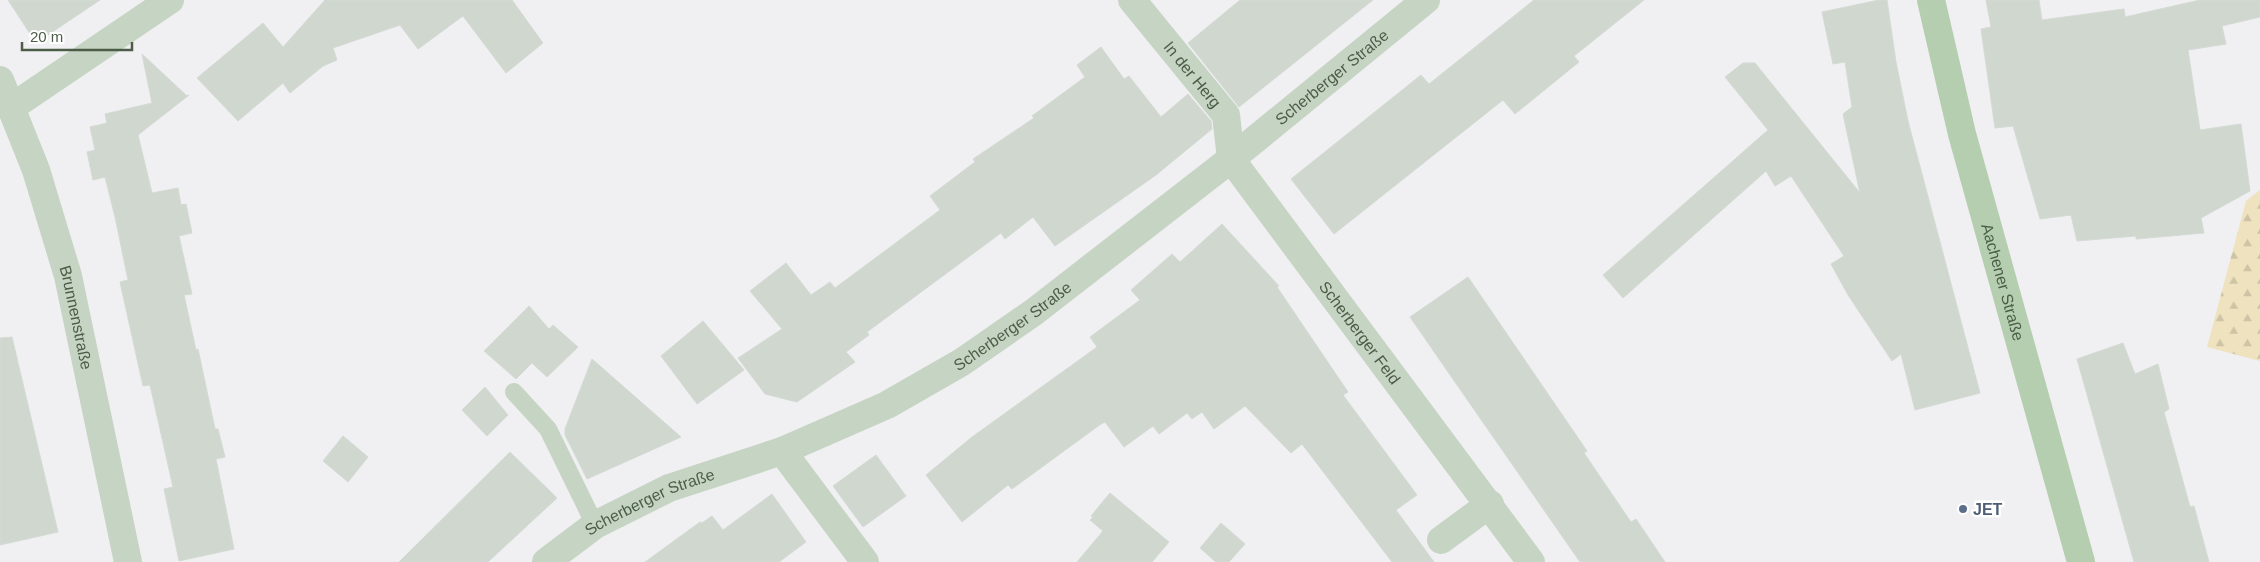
<svg xmlns="http://www.w3.org/2000/svg" width="2260" height="562" font-family="Helvetica,sans-serif">
  <defs>
    <pattern id="forest-firs" width="22" height="20" patternUnits="userSpaceOnUse" patternTransform="scale(1.25)"><rect width="22" height="20" fill="#efe2be"/><path d="M5 1l3.5 6h-7zM16 11l3.5 6h-7z" fill="#cec4a5"/></pattern>
  </defs>
  <rect width="100%" height="100%" fill="#f0eff2"/>
  <polygon fill="url(#forest-firs)" points="2260,190 2260,361 2207,347 2246,201"/>
  <g fill="#cfd7cf" stroke="#d3dbd4">
    <polygon points="8,0 100,0 36,43"/>
    <polygon points="325,0 512,0 543,43 506,73 463,16 418,49 400,25 333,48 337,60 323,66 290,93 283,83 238,121 197,78 263,23 283,47"/>
    <polygon points="1240,0 1373,0 1239,107 1188,43"/>
    <polygon points="1534,0 1644,0 1574,56 1579,62 1515,114 1503,100 1334,234 1291,179 1421,75 1429,84"/>
    <polygon points="1879,0 1887,0 1896,62 1908,121 1980,393 1915,410 1901,354 1892,361 1848,295 1831,264 1844,256 1791,176 1775,186 1766,171 1623,298 1603,275 1768,130 1725,77 1743,63 1755,63 1860,193 1843,114 1852,107 1845,62 1833,64 1822,12"/>
    <polygon points="1986,0 2039,0 2042,20 2124,9 2125,17 2200,0 2260,0 2260,17 2222,26 2226,44 2188,50 2200,130 2241,124 2250,191 2201,218 2204,233 2136,239 2136,236 2077,241 2071,215 2040,219 2013,126 1995,128 1981,29 1991,27"/>
    <polygon points="1101,47 1124,79 1129,76 1161,117 1188,94 1211,121 1212,129 1156,175 1055,246 1033,217 1005,239 1001,233 867,332 869,335 846,352 855,362 797,402 765,394 738,358 782,329 750,291 786,263 811,295 830,282 835,288 940,210 930,196 975,162 973,159 1034,118 1032,116 1085,77 1077,65"/>
    <polygon points="142,54 187,96 189,95 138,135 152,193 178,188 181,205 186,204 192,233 179,236 192,294 184,295 196,350 198,349 215,429 218,429 225,457 216,459 234,549 179,561 164,489 173,487 150,385 143,386 120,282 128,280 115,217 105,177 93,180 87,152 95,150 90,127 107,123 105,114 152,103"/>
    <polygon points="1222,224 1279,286 1277,287 1348,392 1343,395 1417,495 1396,510 1434,562 1392,562 1302,444 1291,453 1245,406 1214,429 1202,412 1192,419 1187,413 1159,434 1153,426 1124,447 1105,422 1101,424 1012,489 1008,485 962,522 926,475 972,437 1097,347 1090,337 1140,300 1131,290 1172,254 1180,262"/>
    <polygon points="1468,277 1587,451 1584,453 1631,522 1636,519 1665,562 1580,562 1457,385 1410,317"/>
    <polygon points="529,306 549,329 553,325 578,347 547,377 532,363 516,379 484,351"/>
    <polygon points="703,321 744,370 697,404 661,356"/>
    <polygon points="12,337 58,532 0,545 0,338"/>
    <polygon points="2123,343 2135,374 2158,364 2169,409 2164,412 2190,507 2194,506 2209,562 2134,562 2077,359"/>
    <polygon points="592,359 681,437 587,479 565,435 565,429"/>
    <polygon points="485,387 508,415 487,436 462,410"/>
    <polygon points="343,436 368,457 348,482 323,461"/>
    <polygon points="510,452 557,498 488,562 399,562"/>
    <polygon points="876,455 906,496 863,527 833,486"/>
    <polygon points="1110,493 1169,542 1152,562 1077,562 1103,531 1090,520 1093,517 1091,516"/>
    <polygon points="772,494 806,542 779,562 645,562 700,522 702,523 712,516 723,530"/>
    <polygon points="1221,523 1245,544 1229,562 1216,562 1200,548"/>
  </g>
  <g fill="none" stroke-linecap="round" stroke-linejoin="round">
    <polyline stroke="#c6d4c3" stroke-width="18" points="514,392 548,429 595,525"/>
    <g stroke="#c6d4c3" stroke-width="28">
      <path id="s1" d="M1132,0l94,115 5,44 300,403"/>
      <path id="s2" d="M0,80l36,90 32,106 60,286"/>
      <polyline points="12,107 170,0"/>
      <polyline points="782,451 865,562"/>
      <polyline points="1441,540 1490,504"/>
      <path id="s3" d="M546,562l49,-37 74,-37 113,-37 105,-46 75,-43 72,-50 197,-153 195,-159"/>
    </g>
    <path stroke="#b4ceaf" stroke-width="28" id="s4" d="M1931,0l31,134 119,428"/>
  </g>
  <circle fill="#5c6f8a" stroke="#fff" stroke-width="2" cx="1963" cy="509" r="5"/>
  <g text-anchor="middle" dominant-baseline="central" stroke-width="5" stroke-linejoin="round" paint-order="stroke">
    <g font-size="16" fill="#4b5d47" stroke="#fff">
      <text stroke="none"><textPath href="#s1" startOffset="96">In der Herg</textPath></text>
      <text stroke="none"><textPath href="#s3" startOffset="931">Scherberger Straße</textPath></text>
      <text stroke="none"><textPath href="#s4" startOffset="291">Aachener Straße</textPath></text>
      <text stroke="none"><textPath href="#s2" startOffset="250">Brunnenstraße</textPath></text>
      <text stroke="none"><textPath href="#s3" startOffset="526">Scherberger Straße</textPath></text>
      <text stroke="none"><textPath href="#s1" startOffset="409">Scherberger Feld</textPath></text>
      <text stroke="none"><textPath href="#s3" startOffset="121">Scherberger Straße</textPath></text>
    </g>
    <g font-size="16" font-weight="bold" fill="#4e5e75" stroke="#fff" text-anchor="start">
      <text x="1973" y="509">JET</text>
    </g>
  </g>
  <path d="M22 42v8h110v-8" fill="none" stroke="#4b5d47" stroke-width="2.5"/>
  <text x="30" y="42" font-size="15" fill="#4b5d47" stroke="#ffffff" stroke-width="4" paint-order="stroke">20 m</text>
</svg>
